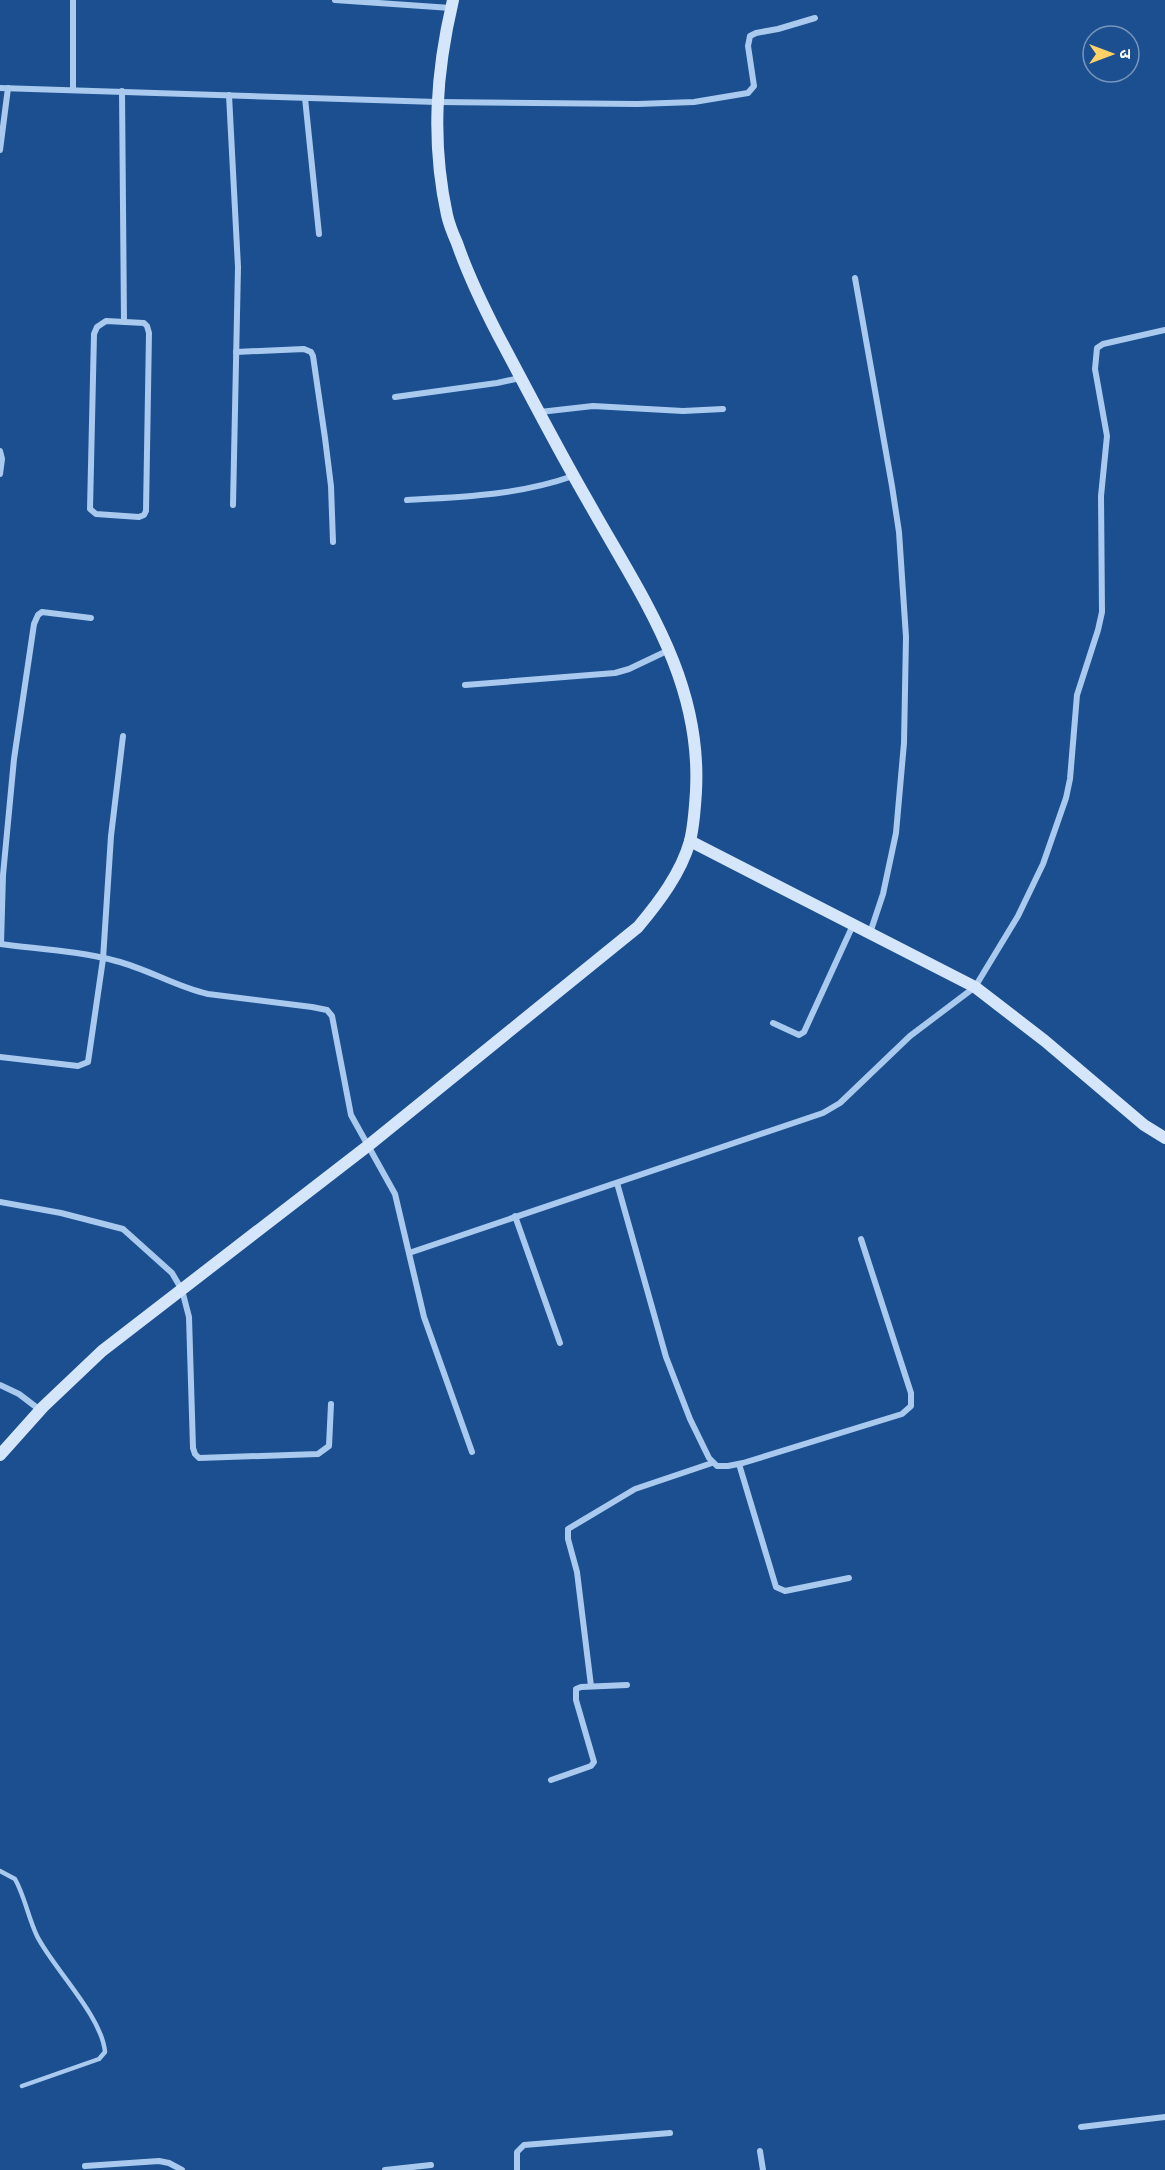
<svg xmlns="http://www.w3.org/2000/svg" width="1165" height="2170" font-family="Helvetica,'Noto Sans Devanagari',sans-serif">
  <rect width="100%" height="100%" fill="#1b4f8f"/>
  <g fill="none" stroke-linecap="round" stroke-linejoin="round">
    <path stroke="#a9c9ee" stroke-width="4.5" d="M0,1871l15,8c10,18 13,38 22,57 16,32 65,80 68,116l-6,7 -77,27"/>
    <g stroke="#a9c9ee" stroke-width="6">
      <polyline points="335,0 451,8"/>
      <polyline points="0,88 437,102 638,104 694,102 748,93 754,86 748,46 750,36 756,33 778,29 815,18"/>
      <polyline points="73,90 73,0"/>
      <polyline points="122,91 124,321"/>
      <polyline points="229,95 238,267 233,505"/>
      <polyline points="305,98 319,234"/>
      <polyline points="0,150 8,88"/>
      <polyline points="855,278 892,486 899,532 906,637 904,743 896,833 883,894 870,933"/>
      <polygon points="106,321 144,323 147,326 149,333 146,511 144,515 139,517 96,514 90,509 94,334 97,327"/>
      <polyline points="236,352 304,349 311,352 313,356 325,438 331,486 333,542"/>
      <polyline points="395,397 497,383 520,378"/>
      <polyline points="540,412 593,406 683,411 723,409"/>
      <polyline points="0,451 2,459 0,474"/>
      <path d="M407,500c57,-3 112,-5 166,-24"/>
      <polyline points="465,685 615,673 629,669 669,650"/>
      <path d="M0,944c38,5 79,7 116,17 32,8 60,26 92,33l104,13 15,3 5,6 19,99 44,79 29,123 48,135"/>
      <polyline points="1,944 3,875 14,759 34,624 38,615 42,612 91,618"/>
      <polyline points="773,1023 799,1035 804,1032 853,925"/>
      <polyline points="0,1057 78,1066 88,1062 103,959 111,836 123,736"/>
      <polyline points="617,1183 666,1357 690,1419 709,1458 717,1466 728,1466 743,1463 902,1414 911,1406 911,1393 861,1239"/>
      <polyline points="0,1202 61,1213 123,1229 172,1273 182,1290 189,1317 193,1448 195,1454 199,1458 318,1454 329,1446 331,1404"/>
      <polyline points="515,1216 560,1343"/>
      <polyline points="409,1253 823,1113 840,1103 910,1036 975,987 1018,916 1043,864 1066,798 1070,779 1077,695 1098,630 1102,612 1101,496 1107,436 1095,369 1097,348 1103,344 1165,330"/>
      <polyline points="0,1385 19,1394 40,1410"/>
      <polyline points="739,1464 776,1587 785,1591 849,1578"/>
      <polyline points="591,1686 577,1572 568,1539 568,1529 635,1489 712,1463"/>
      <polyline points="551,1780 591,1766 594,1762 576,1700 576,1689 581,1687 627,1685"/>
      <polyline points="1081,2127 1165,2117"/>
      <polyline points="760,2151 763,2170"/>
      <polyline points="85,2166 159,2161 169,2163 182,2170"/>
      <polyline points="385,2170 431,2165"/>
      <polyline points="517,2170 517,2152 524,2145 670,2133"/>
    </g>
    <g stroke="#d6e6fa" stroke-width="12">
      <polyline points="690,841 975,987 1045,1041 1144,1125 1165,1138"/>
      <path d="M0,1455l43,-48 59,-56 267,-206 269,-218c21,-25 43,-54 52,-86 4,-16 5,-34 6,-50 6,-112 -55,-195 -107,-288 -32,-55 -61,-112 -91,-168 -16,-31 -30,-60 -41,-92 -4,-9 -8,-19 -10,-28 -16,-74 -11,-143 6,-215"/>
    </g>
  </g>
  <g transform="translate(1111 54) rotate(90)"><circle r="28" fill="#1b4f8f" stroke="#7695bc" stroke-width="1.5"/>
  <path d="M0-4.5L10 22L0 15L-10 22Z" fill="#ffd166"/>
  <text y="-9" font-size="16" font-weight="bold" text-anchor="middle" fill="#ffffff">उ</text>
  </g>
</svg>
